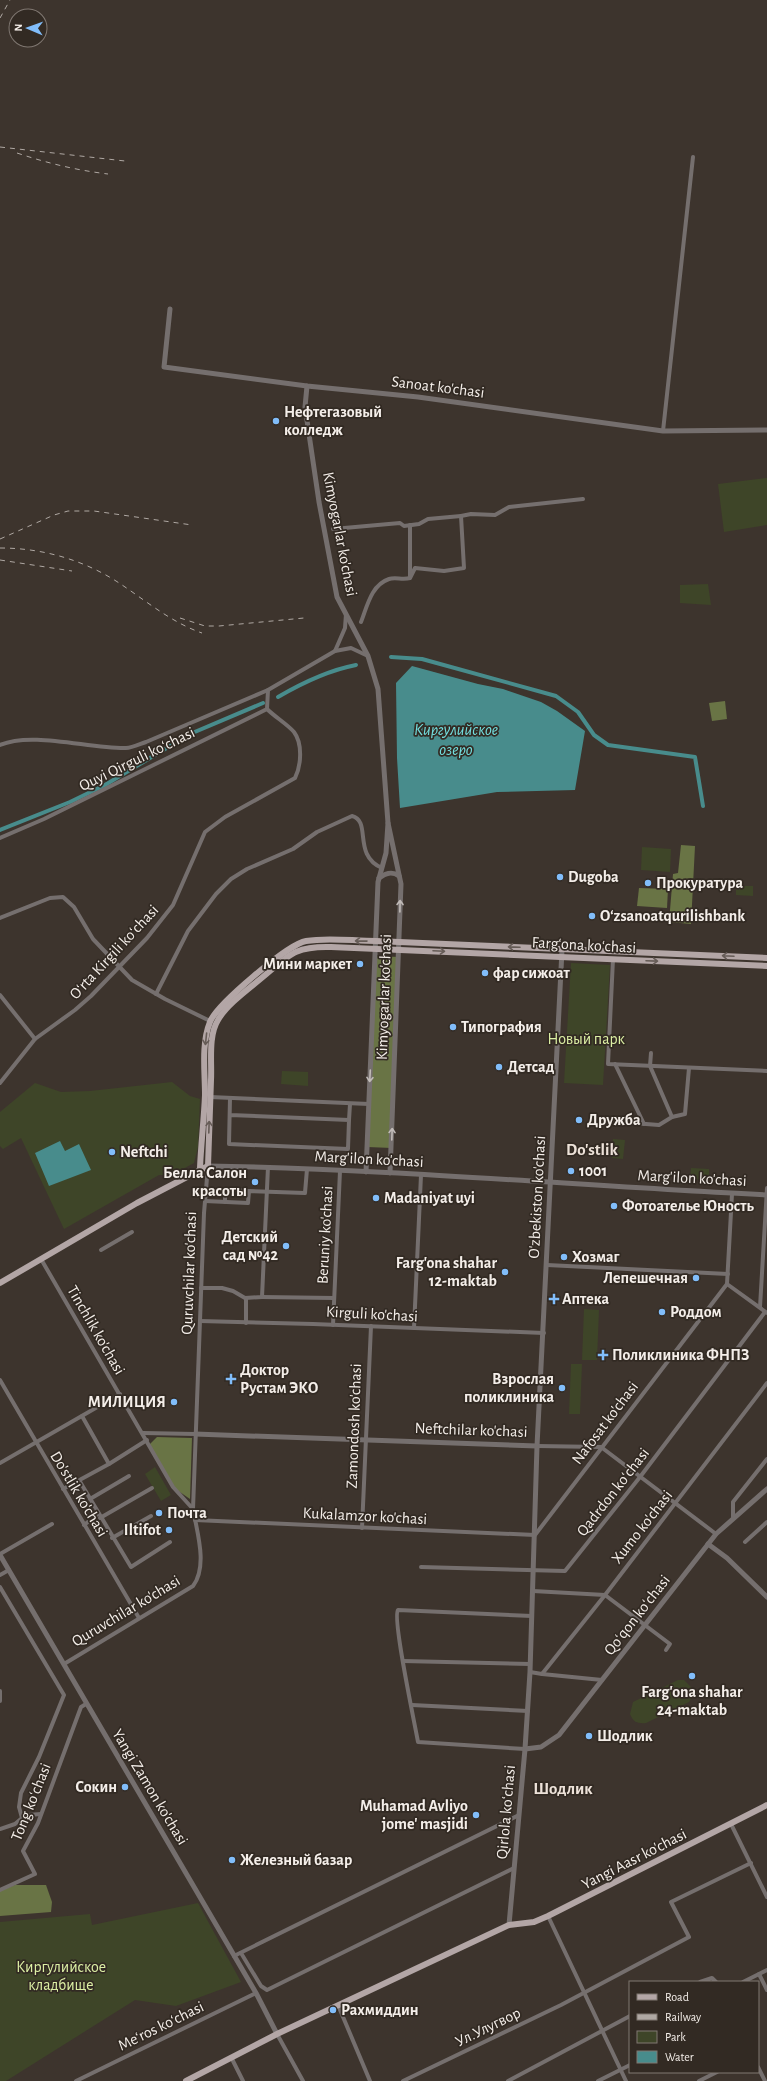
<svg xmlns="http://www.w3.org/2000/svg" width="767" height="2081" font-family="'Alegreya Sans',sans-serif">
  <rect width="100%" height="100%" fill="#3d342d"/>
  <g fill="#3e4528">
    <polygon points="767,478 767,525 724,532 718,484"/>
    <polygon points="708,584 711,605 680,603 680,585"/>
    <polygon points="642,847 671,849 670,872 641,870"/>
    <polygon points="736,886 753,886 753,896 736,895"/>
    <polygon points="571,963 610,965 603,1085 564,1083"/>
    <polygon points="282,1071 308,1072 308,1086 281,1084"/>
    <polygon points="172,1082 190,1096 200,1099 198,1147 194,1163 172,1175 159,1175 64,1229 21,1138 3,1149 0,1146 0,1112 35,1083 61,1092 90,1091"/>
    <polygon points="613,1139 625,1140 623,1159 612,1158"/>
    <polygon points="691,1168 709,1169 709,1180 690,1179"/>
    <polygon points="584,1309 599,1310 597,1360 582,1360"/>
    <polygon points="571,1364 582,1364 580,1414 569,1414"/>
    <polygon points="155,1467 171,1495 161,1501 145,1474"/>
    <path d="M678,1680h6l9,9v7l-4,6 -43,21c-8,1 -13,-1 -16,-9l3,-12z"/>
    <polygon points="198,1903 241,1982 176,2006 135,2000 6,2081 0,2081 0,1922 90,1914 92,1925"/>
  </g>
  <g fill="#697445">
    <polygon points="725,701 727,719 712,721 709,703"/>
    <polygon points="681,845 695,846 691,924 669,922 673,874 678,873"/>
    <polygon points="639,888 668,889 667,908 637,906"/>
    <polygon points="375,956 399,957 392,1148 367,1147"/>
    <polygon points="157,1437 192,1438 190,1499 174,1488 149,1445"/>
    <polygon points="15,1885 46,1885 52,1902 51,1912 0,1916 0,1891"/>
  </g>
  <g fill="#488c8c">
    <polygon points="412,666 478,684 503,689 541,702 557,711 585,731 575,790 497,792 400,808 397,758 396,683"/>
    <polygon points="60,1141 65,1151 79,1144 91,1170 49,1186 35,1153"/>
  </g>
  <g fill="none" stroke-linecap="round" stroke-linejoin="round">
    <g stroke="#488c8c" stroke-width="4">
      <polyline points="391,657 422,659 556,696 578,712 594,735 608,745 695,757 703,806"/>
      <path d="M278,697c24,-14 52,-27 78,-32"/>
      <polyline points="0,830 70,802 105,785 190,734 263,703"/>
    </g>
    <g stroke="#756f6e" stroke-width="4">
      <polyline points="663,431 693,157"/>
      <polyline points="333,529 400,523 404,526 419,524 428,519 461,516"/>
      <polyline points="410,577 410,525"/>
      <path d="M361,622c6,-15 10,-37 28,-43 6,-2 14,1 21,-1l5,-10 29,3 20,-3 -3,-52 10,-2 24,1 14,-8 74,-8"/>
      <polyline points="335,651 345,628 346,614"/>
      <path d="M0,745c32,-14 90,4 126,3 6,0 14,-4 20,-6l122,-52 67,-39 16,-3 17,8"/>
      <polyline points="0,838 44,819 267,709 268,690"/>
      <polyline points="0,918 50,898 63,897 74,907 93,939 132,980 165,999 210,1021"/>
      <polyline points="613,959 608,1064 767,1071"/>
      <path d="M156,994l32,-63 28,-37 15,-15 16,-10 46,-20 24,-17 35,-16c20,5 0,39 30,52"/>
      <polyline points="0,995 35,1039"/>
      <polyline points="615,1064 644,1124"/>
      <path d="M0,1083l35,-44 40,-29 16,-14 56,-58 26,-33 32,-73 20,-15 70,-39c6,-12 8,-34 -1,-46 -7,-8 -19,-15 -27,-23"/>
      <polyline points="210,1097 369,1104"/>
      <polyline points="230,1115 349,1120 348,1149 229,1144 230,1098"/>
      <polyline points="672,1117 685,1114 689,1068"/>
      <polyline points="349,1120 350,1104"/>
      <polyline points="607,1121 659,1125 672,1117 650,1066 651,1053"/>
      <polyline points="205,1201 248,1203 249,1191 305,1193 307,1169"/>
      <polyline points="225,1202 225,1190 249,1191"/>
      <polyline points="101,1250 132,1232"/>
      <polyline points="41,1259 173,1487 193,1509"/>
      <polyline points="547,1265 728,1274"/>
      <polyline points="727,1284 767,1313"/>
      <polyline points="201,1288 222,1288 233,1291 245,1298 262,1297 268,1167"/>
      <polyline points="262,1297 334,1298"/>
      <polyline points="760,1307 767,1188"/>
      <polyline points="200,1321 313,1324 544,1333"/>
      <polyline points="246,1323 246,1298"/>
      <polyline points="333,1325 340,1171"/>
      <polyline points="414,1328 421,1175"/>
      <polyline points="0,1380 139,1618"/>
      <polyline points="143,1433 195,1434"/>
      <polyline points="537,1446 601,1447 716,1534"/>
      <polyline points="0,1463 120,1394"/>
      <polyline points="109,1464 147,1440"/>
      <polyline points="79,1480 131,1567 170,1542"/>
      <polyline points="63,1489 109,1464 82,1416"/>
      <polyline points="90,1499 129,1476"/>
      <polyline points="100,1518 152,1488"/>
      <polyline points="733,1518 733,1502 767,1459"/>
      <polyline points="195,1520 535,1535 727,1284 732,1194"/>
      <polyline points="84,1525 98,1514"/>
      <polyline points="362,1528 371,1326"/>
      <polyline points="112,1538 151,1516"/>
      <polyline points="745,1542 767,1522"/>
      <polyline points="0,1554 52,1524"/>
      <polyline points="421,1567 565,1571 640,1477 765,1312"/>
      <polyline points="0,1575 9,1570"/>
      <polyline points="0,1587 64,1695 39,1757 21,1793 19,1807 22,1818 15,1824 0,1829"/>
      <polyline points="533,1591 605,1595 670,1644 666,1650"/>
      <polyline points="403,1661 530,1664"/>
      <path d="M64,1664l129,-78c15,-20 4,-54 0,-77l11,-296 4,-47"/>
      <polyline points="530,1672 542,1674 605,1595 767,1383"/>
      <polyline points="542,1674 602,1680"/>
      <polyline points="0,1691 0,1701"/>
      <polyline points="412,1705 528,1711"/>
      <path d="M525,1749l-107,-7c-3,-17 -26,-125 -20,-132l134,6"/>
      <polyline points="22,1818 28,1815 41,1814"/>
      <polyline points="731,1824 767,1897"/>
      <polyline points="0,1890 35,1874 23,1851 38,1823 81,1707 86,1704"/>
      <polyline points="548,1916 626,2081"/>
      <polyline points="241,1953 261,1986 267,1990 514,1868"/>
      <polyline points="234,1956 519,1815"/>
      <polyline points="759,1974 767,1990"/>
      <polyline points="700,1982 712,1978 716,1982"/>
      <polyline points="743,1982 767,1970"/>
      <polyline points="338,2005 370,2081"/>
      <polyline points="277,2034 303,2081"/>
      <polyline points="231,2057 243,2081"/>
      <polyline points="758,2067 765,2081"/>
      <polyline points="76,2081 256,1993"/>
      <polyline points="403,2081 561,2005 689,1937 671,1902 751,1863"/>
      <polyline points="508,2081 630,2016"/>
      <polyline points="598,2081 630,2065"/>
      <polyline points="699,2081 717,2072"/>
    </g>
    <g stroke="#756f6e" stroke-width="5">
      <polyline points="170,309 164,367 307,386 418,397 663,431 767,430"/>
      <polyline points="307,386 305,407 319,502 337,597 368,656 378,689 388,823"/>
      <path d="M379,878c7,-5 13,-7 20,-2"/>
      <path d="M208,1166c186,3 373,20 559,29"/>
      <polyline points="366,1172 378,882 386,853 388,823 401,884 390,1173"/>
      <polyline points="195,1434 537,1446"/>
      <polyline points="708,1544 727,1558 767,1597"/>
      <polyline points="0,1555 256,1993 277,2034"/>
      <polyline points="525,1749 541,1747 559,1735 716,1534 767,1489"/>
      <polyline points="509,1925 525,1749 530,1672 537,1446 562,950"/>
    </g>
    <g stroke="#b3a6a6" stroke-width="6">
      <path d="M200,1168c1,-24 4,-49 5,-73 0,-23 -4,-51 5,-73 6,-17 78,-78 96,-81 22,-4 47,0 70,0l391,17"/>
      <path d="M0,1283l137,-80 71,-37c1,-29 2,-58 3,-86 1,-18 -3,-44 7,-60 9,-16 32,-32 46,-44 26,-22 32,-30 67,-29l436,19"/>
      <polyline points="186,2081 277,2034 509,1925 534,1922 548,1916 767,1805"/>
    </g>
    <g stroke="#afa8a3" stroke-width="1" stroke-dasharray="5 5" stroke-linecap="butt">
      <polyline points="0,18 10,0"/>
      <polyline points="0,147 125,161"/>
      <path d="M17,153c30,10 58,17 91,21"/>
      <polyline points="0,539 54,515 68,511 94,511 192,525"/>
      <path d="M0,548c41,0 81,11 116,33 28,18 54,41 86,52"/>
      <polyline points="0,560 72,571"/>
      <polyline points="180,618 205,626 219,626 304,618"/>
    </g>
  </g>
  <defs><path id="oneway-shaft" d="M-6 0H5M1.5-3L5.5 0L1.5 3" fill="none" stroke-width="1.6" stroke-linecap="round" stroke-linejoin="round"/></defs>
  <g stroke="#c1bbb8">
    <use href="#oneway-shaft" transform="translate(400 906) rotate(-89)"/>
    <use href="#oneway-shaft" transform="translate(370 1076) rotate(93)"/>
    <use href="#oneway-shaft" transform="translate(392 1134) rotate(-88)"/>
  </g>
  <g stroke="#665c57">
    <use href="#oneway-shaft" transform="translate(361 941) rotate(-179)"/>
    <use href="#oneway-shaft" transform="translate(514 947) rotate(-178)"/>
    <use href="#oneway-shaft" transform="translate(439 951) rotate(3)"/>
    <use href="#oneway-shaft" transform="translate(728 956) rotate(-177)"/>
    <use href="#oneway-shaft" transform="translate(652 961) rotate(2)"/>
    <use href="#oneway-shaft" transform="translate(206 1039) rotate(96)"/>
    <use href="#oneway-shaft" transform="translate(209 1127) rotate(-88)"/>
  </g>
  <g fill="#81bdfa" stroke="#322a23" stroke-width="1.5">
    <circle cx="276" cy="421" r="4"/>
    <circle cx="560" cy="877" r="4"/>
    <circle cx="648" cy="883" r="4"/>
    <circle cx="592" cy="916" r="4"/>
    <circle cx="360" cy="964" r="4"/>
    <circle cx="485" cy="973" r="4"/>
    <circle cx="453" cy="1027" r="4"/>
    <circle cx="499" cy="1067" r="4"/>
    <circle cx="579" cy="1120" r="4"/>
    <circle cx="112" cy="1152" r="4"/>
    <circle cx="571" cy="1171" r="4"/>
    <circle cx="255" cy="1182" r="4"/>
    <circle cx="376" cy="1198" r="4"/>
    <circle cx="614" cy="1206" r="4"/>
    <circle cx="286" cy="1246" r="4"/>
    <circle cx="564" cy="1257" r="4"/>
    <circle cx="505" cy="1272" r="4"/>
    <circle cx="696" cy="1278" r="4"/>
    <path d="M552 1293h4v4h4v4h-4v4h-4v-4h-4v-4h4z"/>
    <circle cx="662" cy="1312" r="4"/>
    <path d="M601 1349h4v4h4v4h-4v4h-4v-4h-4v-4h4z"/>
    <path d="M229 1373h4v4h4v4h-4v4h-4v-4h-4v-4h4z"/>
    <circle cx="562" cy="1388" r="4"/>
    <circle cx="174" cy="1402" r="4"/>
    <circle cx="159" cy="1513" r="4"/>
    <circle cx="169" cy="1530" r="4"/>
    <circle cx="692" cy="1676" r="4"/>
    <circle cx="589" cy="1736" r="4"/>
    <circle cx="125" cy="1787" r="4"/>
    <circle cx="476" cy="1815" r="4"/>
    <circle cx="232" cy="1860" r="4"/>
    <circle cx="333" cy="2010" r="4"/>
  </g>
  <g text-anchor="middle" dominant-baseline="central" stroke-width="3.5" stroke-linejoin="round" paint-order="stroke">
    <g font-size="16" fill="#f4eee9" stroke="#322a23">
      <text transform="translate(438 387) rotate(7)">Sanoat ko'chasi</text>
      <text transform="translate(340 534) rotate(79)">Kimyogarlar ko'chasi</text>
      <text transform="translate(137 759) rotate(-26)">Quyi Qirguli koʻchasi</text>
      <text transform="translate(584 945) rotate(3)">Fargʻona koʻchasi</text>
      <text transform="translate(114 952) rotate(-47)">Oʻrta Kirgili koʻchasi</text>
      <text transform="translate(384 997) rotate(-88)">Kimyogarlar ko'chasi</text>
      <text transform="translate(369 1159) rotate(3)">Marg'ilon ko'chasi</text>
      <text transform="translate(692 1178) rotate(3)">Marg'ilon ko'chasi</text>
      <text transform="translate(537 1197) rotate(-87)">O'zbekiston ko'chasi</text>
      <text transform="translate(325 1235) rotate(-87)">Beruniy ko'chasi</text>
      <text transform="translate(189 1273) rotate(-88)">Quruvchilar ko'chasi</text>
      <text transform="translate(372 1314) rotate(3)">Kirguli ko'chasi</text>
      <text transform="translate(96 1330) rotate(60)">Tinchlik ko'chasi</text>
      <text transform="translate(605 1423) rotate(-53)">Nafosat ko'chasi</text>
      <text transform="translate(354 1426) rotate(-88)">Zamondosh ko'chasi</text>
      <text transform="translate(471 1430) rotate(2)">Neftchilar ko'chasi</text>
      <text transform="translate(613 1492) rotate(-52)">Qadrdon koʻchasi</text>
      <text transform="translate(79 1494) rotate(59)">Do'stlik ko'chasi</text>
      <text transform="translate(365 1516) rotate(3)">Kukalamzor ko'chasi</text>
      <text transform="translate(642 1527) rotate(-52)">Xumo ko'chasi</text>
      <text transform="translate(126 1611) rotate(-31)">Quruvchilar ko'chasi</text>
      <text transform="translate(637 1615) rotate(-52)">Qoʻqon koʻchasi</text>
      <text transform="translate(150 1787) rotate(59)">Yangi Zamon ko'chasi</text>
      <text transform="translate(31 1802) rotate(-68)">Tong koʻchasi</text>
      <text transform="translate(506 1812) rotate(-85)">Qirlola koʻchasi</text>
      <text transform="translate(634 1859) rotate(-27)">Yangi Aasr ko'chasi</text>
      <text transform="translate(161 2026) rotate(-26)">Meʻros koʻchasi</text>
      <text transform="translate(488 2027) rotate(-26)">Ул.Улугвор</text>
    </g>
    <g font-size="16" font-weight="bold" fill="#f4eee9" stroke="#322a23" text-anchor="start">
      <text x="284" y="412">Нефтегазовый<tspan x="284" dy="18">колледж</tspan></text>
      <text x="568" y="877">Dugoba</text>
      <text x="656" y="883">Прокуратура</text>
      <text x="600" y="916">Oʻzsanoatqurilishbank</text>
      <text x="352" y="964" text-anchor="end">Мини маркет</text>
      <text x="493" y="973">фар сижоат</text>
      <text x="461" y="1027">Типография</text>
      <text x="507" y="1067">Детсад</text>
      <text x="587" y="1120">Дружба</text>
      <text x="120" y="1152">Neftchi</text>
      <text x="579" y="1171">1001</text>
      <text x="247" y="1173" text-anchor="end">Белла Салон<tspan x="247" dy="18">красоты</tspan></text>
      <text x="384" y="1198">Madaniyat uyi</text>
      <text x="622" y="1206">Фотоателье Юность</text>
      <text x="278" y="1237" text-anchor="end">Детский<tspan x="278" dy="18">сад №42</tspan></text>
      <text x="572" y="1257">Хозмаг</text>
      <text x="497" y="1263" text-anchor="end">Farg'ona shahar<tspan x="497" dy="18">12-maktab</tspan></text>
      <text x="688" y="1278" text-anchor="end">Лепешечная</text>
      <text x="562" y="1299">Аптека</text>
      <text x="670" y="1312">Роддом</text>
      <text x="612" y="1355">Поликлиника ФНПЗ</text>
      <text x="240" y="1370">Доктор<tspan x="240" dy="18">Рустам ЭКО</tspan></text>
      <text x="554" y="1379" text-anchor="end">Взрослая<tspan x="554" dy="18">поликлиника</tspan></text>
      <text x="166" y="1402" text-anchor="end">МИЛИЦИЯ</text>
      <text x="167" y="1513">Почта</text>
      <text x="161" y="1530" text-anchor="end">Iltifot</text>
      <text x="692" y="1692" text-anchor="middle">Farg'ona shahar<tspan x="692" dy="18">24-maktab</tspan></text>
      <text x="597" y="1736">Шодлик</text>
      <text x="117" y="1787" text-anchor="end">Сокин</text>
      <text x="468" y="1806" text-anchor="end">Muhamad Avliyo<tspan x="468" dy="18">jome' masjidi</tspan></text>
      <text x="240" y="1860">Железный базар</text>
      <text x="341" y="2010">Рахмиддин</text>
    </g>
    <g font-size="16" fill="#dcefa4" stroke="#322a23">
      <text x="586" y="1039">Новый парк</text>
      <text x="61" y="1967">Киргулийское<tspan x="61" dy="18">кладбище</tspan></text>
    </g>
    <g font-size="17" font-style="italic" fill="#73dede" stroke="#322a23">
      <text x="456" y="729">Киргулийское<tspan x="456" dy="20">озеро</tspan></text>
    </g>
    <g font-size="17" font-weight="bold" fill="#ede2d9" stroke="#322a23">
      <text x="592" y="1149">Do'stlik</text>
      <text x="563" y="1788">Шодлик</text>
    </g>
  </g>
  <rect x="629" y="1981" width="130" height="92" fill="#322a23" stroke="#807872"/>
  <rect x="637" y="1994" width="20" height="6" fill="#b3a6a6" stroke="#807872"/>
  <text x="665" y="2001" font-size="12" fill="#f4eee9">Road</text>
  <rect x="637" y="2014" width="20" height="6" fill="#afa8a3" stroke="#807872"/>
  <text x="665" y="2021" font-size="12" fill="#f4eee9">Railway</text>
  <rect x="637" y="2031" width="20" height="12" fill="#3e4528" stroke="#807872"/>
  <text x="665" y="2041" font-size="12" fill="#f4eee9">Park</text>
  <rect x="637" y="2051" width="20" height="12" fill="#488c8c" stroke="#807872"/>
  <text x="665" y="2061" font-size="12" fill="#f4eee9">Water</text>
  <g transform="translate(28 28) rotate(272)"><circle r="19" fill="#322a23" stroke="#807872"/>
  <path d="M0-3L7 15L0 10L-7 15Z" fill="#81bdfa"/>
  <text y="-6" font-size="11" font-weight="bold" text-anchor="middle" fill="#f4eee9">N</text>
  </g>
</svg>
